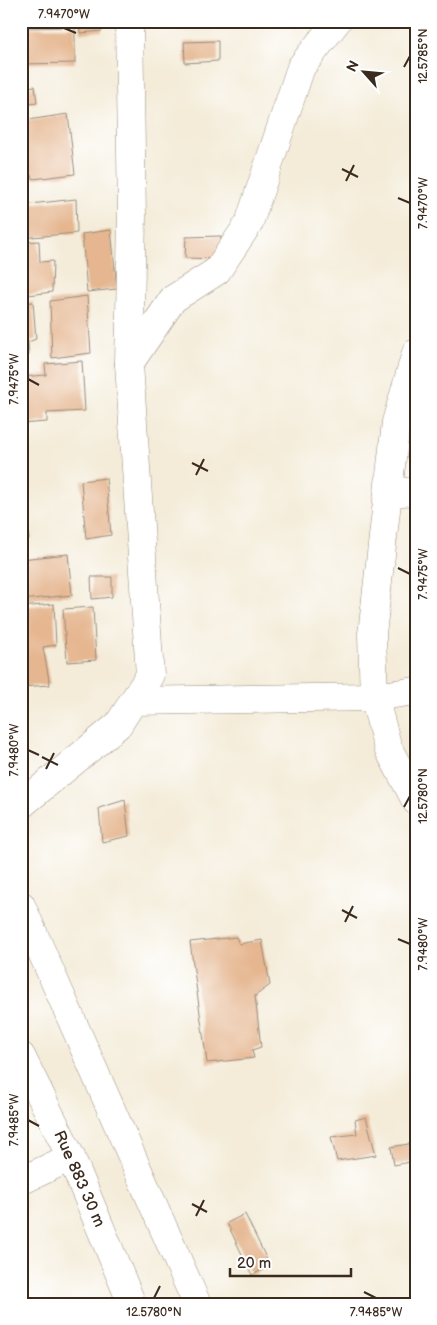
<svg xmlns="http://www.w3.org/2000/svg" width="437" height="1325" font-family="'Balsamiq Sans',sans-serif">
  <rect width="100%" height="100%" fill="#fff"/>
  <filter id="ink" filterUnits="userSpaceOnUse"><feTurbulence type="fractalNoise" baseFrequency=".02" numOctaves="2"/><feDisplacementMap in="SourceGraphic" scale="10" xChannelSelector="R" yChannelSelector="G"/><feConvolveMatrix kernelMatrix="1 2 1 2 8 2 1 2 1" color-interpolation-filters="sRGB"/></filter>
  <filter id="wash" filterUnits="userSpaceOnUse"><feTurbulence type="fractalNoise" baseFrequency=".0096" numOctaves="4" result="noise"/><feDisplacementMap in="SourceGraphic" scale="20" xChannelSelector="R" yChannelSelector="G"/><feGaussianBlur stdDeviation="1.12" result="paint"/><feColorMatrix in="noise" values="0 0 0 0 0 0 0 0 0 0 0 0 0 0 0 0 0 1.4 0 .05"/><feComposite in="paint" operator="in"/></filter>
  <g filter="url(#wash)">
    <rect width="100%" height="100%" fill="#f4ecd9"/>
    <g id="blocks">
      <g fill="#e5b68f">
        <polygon points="79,21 101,21 102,31 80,33"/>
        <polygon points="75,27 75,63 21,64 21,28"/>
        <polygon points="218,41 218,61 185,63 184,42"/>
        <polygon points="35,86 37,103 21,105 21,88"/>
        <polygon points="68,114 75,174 33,179 30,174 21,175 21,121"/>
        <polygon points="76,199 77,233 21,238 21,205"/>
        <polygon points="111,230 117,289 87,292 82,234"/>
        <polygon points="221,236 219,259 185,258 186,237"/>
        <polygon points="39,241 40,262 53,261 52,292 21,296 21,242"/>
        <polygon points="87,296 91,353 52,358 50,301"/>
        <polygon points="33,302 36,339 28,342 29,355 21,356 21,303"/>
        <polygon points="82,361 85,411 47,413 47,422 21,424 21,377 46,375 45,364"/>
        <polygon points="106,478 111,535 86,539 81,481"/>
        <polygon points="21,487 29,539 21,541"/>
        <polygon points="68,554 72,595 21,600 21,559"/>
        <polygon points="91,577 112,577 112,597 92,599"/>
        <polygon points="54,604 56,645 43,647 50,685 21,687 21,607"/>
        <polygon points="93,607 96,660 67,662 63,609"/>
        <polygon points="125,800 129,836 102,842 99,808"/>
        <polygon points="236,937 239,944 262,940 270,985 255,996 261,1047 252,1050 254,1058 207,1063 190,942"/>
        <polygon points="366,1117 376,1155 337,1161 331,1137 357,1134 355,1120"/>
        <polygon points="414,1143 416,1161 394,1165 391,1147"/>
        <polygon points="245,1214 270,1266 252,1275 227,1223"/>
        <polygon points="360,1299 361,1304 328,1304 328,1302"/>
      </g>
    </g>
  </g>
  <g filter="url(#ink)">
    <use href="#blocks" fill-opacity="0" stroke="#988b7c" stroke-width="1"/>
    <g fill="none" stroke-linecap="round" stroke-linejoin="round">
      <g stroke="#988b7c" stroke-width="29">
        <g id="minor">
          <polyline points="416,353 396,422 372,634 374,697 388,748 416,801"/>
          <polyline points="129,364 132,217 129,21"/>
          <polyline points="389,493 416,491"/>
          <polyline points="133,701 374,697 416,691"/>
          <polyline points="21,805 118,725 150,675 129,364 173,299 217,271 249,223 301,67 337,21"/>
          <polyline points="21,1181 71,1157"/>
        </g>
      </g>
      <g stroke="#988b7c" stroke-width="29">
        <g id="major">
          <polyline points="21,905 197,1304"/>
          <polyline points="21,1056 71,1157 132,1304"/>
        </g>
      </g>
      <use href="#minor" stroke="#fff" stroke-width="28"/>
      <use href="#major" stroke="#fff" stroke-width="28"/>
    </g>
  </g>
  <path fill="none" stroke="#3b2a1e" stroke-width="2" d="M64,28l12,5M404,67l6,-11M342,169l16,8M346,181l8,-16M398,198l12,5M28,379l11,6M192,463l16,8M196,475l8,-16M398,568l12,6M28,750l11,5M42,757l16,8M46,769l8,-16M404,807l6,-11M342,910l15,8M345,922l8,-16M398,939l12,5M28,1120l11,6M192,1204l15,8M196,1216l8,-16M364,1292l12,6M154,1298l6,-12"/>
  <g text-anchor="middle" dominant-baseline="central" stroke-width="5" stroke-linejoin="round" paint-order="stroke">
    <g font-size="16" fill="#3b2a1e" stroke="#fff">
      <text transform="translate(79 1179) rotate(66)">Rue 883 30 m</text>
    </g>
  </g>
  <rect width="437" height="1325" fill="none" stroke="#fff" stroke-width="55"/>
  <g transform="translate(364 72) rotate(297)" stroke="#ffffff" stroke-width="4" paint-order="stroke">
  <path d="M0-4L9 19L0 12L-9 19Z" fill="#3b2a1e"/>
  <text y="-8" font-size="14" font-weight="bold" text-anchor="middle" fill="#3b2a1e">N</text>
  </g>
  <path d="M230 1268v8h121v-8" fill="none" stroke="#3b2a1e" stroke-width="2.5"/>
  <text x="237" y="1268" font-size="15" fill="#3b2a1e" stroke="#ffffff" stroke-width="4" paint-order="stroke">20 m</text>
  <rect x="28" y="28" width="382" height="1270" fill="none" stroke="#3b2a1e" stroke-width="2"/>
  <g font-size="12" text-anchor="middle" fill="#3b2a1e">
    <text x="64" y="18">7.9470°W</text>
    <text transform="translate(423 56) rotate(-90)" y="4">12.5785°N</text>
    <text transform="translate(423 203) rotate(-90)" y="4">7.9470°W</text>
    <text transform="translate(14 379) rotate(-90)" y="4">7.9475°W</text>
    <text transform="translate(423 574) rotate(-90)" y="4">7.9475°W</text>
    <text transform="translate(14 750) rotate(-90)" y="4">7.9480°W</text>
    <text transform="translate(423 796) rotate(-90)" y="4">12.5780°N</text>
    <text transform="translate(423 944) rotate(-90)" y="4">7.9480°W</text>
    <text transform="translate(14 1120) rotate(-90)" y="4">7.9485°W</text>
    <text x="154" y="1316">12.5780°N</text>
    <text x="376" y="1316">7.9485°W</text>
  </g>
</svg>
